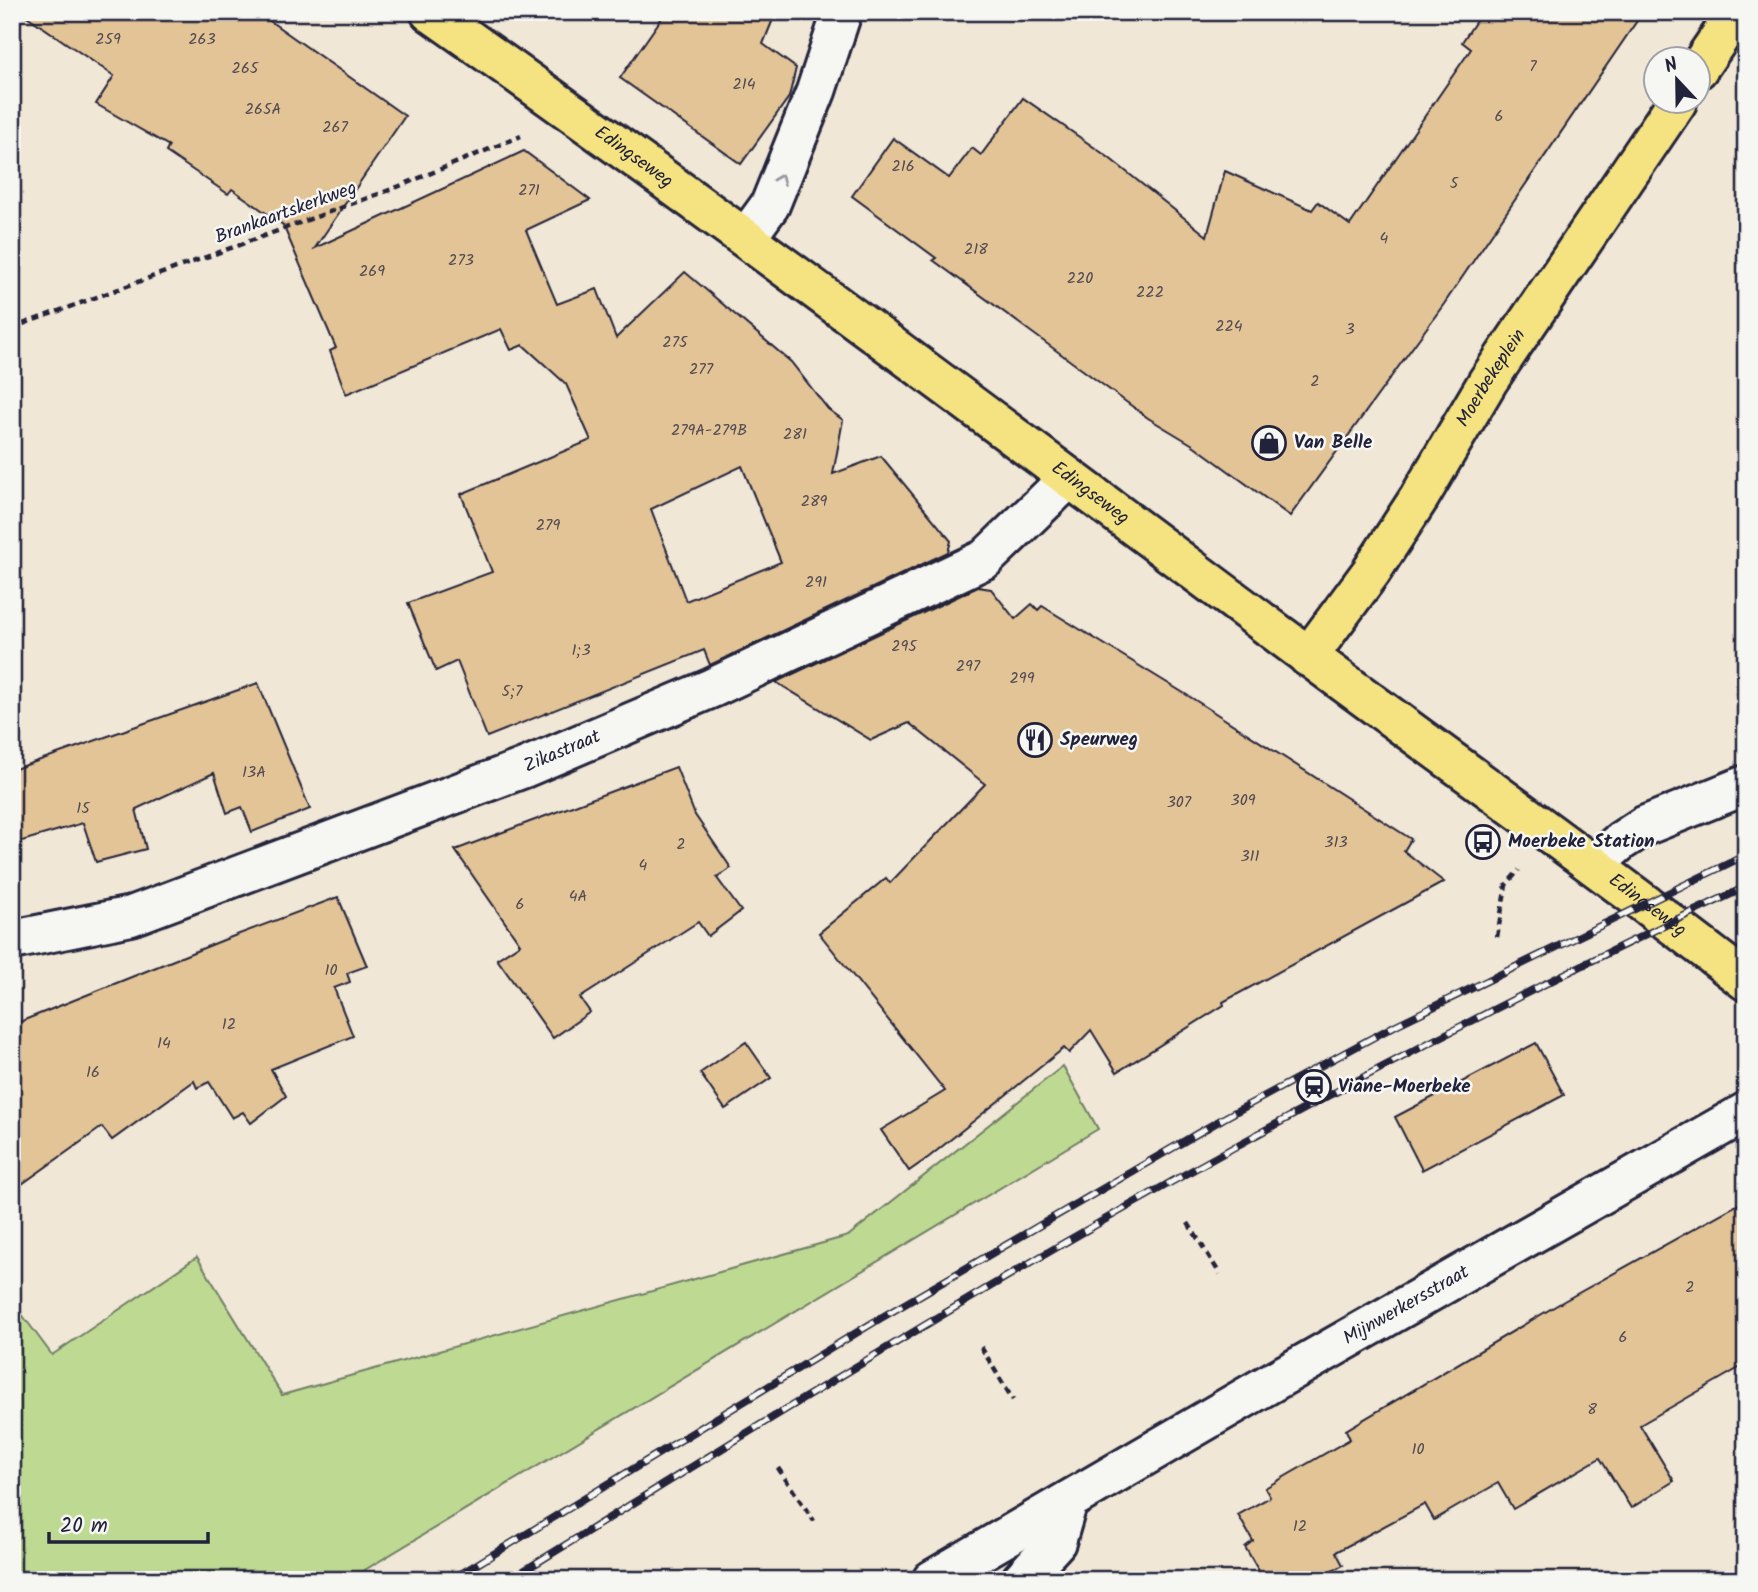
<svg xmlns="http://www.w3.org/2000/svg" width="1758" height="1592" font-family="Kalam,sans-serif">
  <rect width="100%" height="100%" fill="#f0e7d6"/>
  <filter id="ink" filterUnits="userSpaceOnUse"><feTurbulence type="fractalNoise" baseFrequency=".0143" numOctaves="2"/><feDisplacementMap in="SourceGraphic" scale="14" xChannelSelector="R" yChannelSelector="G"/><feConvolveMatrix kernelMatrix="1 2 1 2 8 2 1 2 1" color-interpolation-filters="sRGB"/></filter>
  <g filter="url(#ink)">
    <polygon fill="#beda92" stroke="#707e66" stroke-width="2" points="1063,1066 1098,1129 348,1580 12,1580 12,1301 52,1355 197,1257 282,1395 848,1236"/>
    <g fill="#e3c496" stroke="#22223b" stroke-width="2" fill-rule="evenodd">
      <path d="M21,12h236l148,104 -90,132 209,-97 66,49 -64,30 31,74 40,-15 19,49 69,-66 106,90 37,47 15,11 -10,54 48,-18 70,85 -3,11 -238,113 -6,-15 -217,87 -30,-76 -21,10 -28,-68 84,-31 -31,-78 130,-54 -25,-56 -43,-39 -12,5 -10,-21 -155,65 -16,-43 6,-3 -53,-123 -51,-36 -4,5 -62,-42 3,-6 -73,-42 18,-28zM742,466l39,96 -95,39 -35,-92z"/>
      <polygon points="666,12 776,12 763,44 796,68 789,97 741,164 620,78"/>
      <polygon points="1482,12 1643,12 1444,304 1290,516 1193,445 1148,418 933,260 936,258 852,196 893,138 949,178 972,148 981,155 1023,98 1108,157 1207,236 1225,171 1312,210 1318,202 1350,225 1471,49 1462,42"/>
      <polygon points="978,587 991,589 1015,619 1032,604 1038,610 1042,606 1195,700 1411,839 1404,851 1444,882 1223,1002 1224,1005 1117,1072 1091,1030 1069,1053 1064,1048 929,1157 909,1171 881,1130 945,1091 819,933 886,878 890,883 985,784 909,723 871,740 776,682"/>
      <polygon points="258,683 310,809 252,832 242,807 227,813 214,773 136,809 146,849 96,862 83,823 12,844 12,770"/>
      <polygon points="676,767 695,815 731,868 717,878 741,911 708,936 698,922 580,998 590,1012 553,1038 497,959 520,944 455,850"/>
      <polygon points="338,897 367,966 347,973 350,982 334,988 353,1036 271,1069 286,1096 251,1123 243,1112 232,1118 209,1082 197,1088 194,1081 112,1140 102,1127 12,1191 12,1025 226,939"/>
      <polygon points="746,1042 771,1078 725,1109 700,1073"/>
      <polygon points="1536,1043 1564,1095 1422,1170 1395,1117"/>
      <polygon points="1746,1200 1746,1364 1640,1425 1674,1481 1631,1508 1600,1458 1513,1509 1498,1483 1434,1520 1425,1504 1336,1552 1343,1565 1316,1580 1264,1580 1245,1547 1253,1541 1238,1515 1270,1497 1265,1488 1350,1439 1346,1430 1564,1301"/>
    </g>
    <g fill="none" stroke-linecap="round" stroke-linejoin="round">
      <g stroke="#22223b" stroke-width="44">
        <g id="minor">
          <polyline points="746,238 770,205 816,91 842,12"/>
          <polyline points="1593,865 1621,841 1644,826 1746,785"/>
          <path id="s1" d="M12,940l119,-24 393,-148 188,-80 273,-129 84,-81"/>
          <path id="s2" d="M932,1580l321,-187 493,-281"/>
          <polyline points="1021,1580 1056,1542 1068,1501"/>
        </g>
      </g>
      <g stroke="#22223b" stroke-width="44">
        <g id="major">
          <path id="s3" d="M430,12c289,203 571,415 854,626 154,115 311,225 462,343"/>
          <polyline points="1698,69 1737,12"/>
          <path id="s4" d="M1308,657l63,-85 48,-74 69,-117 189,-279"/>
        </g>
      </g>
      <g stroke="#22223b" stroke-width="4.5" stroke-dasharray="7 5" stroke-linecap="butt">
        <polyline points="12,328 395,188 521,136"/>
        <polyline points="1497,937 1506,885 1519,870"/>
        <polyline points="1188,1223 1220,1274"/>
        <polyline points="981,1347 1013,1400"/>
        <polyline points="778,1468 814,1521"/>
      </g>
      <use href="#minor" stroke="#f6f6f2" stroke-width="38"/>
      <use href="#major" stroke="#f5e382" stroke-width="38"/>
      <g stroke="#22223b" stroke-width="8">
        <g id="rail">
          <polyline points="451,1580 879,1319 1224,1118 1396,1025 1746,855"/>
          <path d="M509,1580c184,-114 368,-228 555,-337 222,-128 449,-248 682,-356"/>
        </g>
      </g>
      <use href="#rail" stroke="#f6f6f2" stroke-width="5" stroke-dasharray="16" stroke-linecap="butt"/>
    </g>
    <defs><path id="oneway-chevron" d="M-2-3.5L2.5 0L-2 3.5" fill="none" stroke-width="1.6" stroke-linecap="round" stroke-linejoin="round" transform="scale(1.75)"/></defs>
    <use stroke="#9797a0" href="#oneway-chevron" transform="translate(780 179) rotate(-68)"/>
  </g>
  <defs>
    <g id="shop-ring" transform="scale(1.75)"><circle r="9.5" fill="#f6f6f2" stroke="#22223b" stroke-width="1.5"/><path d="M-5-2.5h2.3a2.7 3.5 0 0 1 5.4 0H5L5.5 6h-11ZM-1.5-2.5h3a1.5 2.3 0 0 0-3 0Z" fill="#22223b"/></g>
    <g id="restaurant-ring" transform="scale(1.75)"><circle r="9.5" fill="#f6f6f2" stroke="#22223b" stroke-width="1.5"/><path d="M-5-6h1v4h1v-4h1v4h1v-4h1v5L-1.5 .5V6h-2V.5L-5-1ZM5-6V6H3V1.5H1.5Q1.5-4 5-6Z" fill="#22223b"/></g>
    <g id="bus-ring" transform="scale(1.75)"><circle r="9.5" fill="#f6f6f2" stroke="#22223b" stroke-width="1.5"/><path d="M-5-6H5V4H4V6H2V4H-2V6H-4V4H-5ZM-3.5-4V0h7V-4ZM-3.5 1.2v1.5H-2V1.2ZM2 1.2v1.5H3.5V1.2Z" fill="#22223b"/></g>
    <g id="station-ring" transform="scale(1.75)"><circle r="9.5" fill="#f6f6f2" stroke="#22223b" stroke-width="1.5"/><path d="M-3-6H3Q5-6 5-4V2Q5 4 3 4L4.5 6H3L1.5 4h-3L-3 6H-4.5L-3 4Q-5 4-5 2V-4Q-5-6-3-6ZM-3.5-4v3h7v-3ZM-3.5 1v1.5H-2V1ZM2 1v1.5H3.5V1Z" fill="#22223b"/></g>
  </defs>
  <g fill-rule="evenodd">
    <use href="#shop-ring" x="1269" y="443"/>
    <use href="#restaurant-ring" x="1035" y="740"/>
    <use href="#bus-ring" x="1483" y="842"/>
    <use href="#station-ring" x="1314" y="1087"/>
  </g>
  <g text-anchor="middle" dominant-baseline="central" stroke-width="5" stroke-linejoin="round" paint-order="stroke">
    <g font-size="16" fill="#524a52">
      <text x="108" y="39">259</text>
      <text x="202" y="39">263</text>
      <text x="1533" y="66">7</text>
      <text x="245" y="68">265</text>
      <text x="744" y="84">214</text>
      <text x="263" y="109">265A</text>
      <text x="1499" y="116">6</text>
      <text x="335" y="127">267</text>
      <text x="903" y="166">216</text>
      <text x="1454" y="183">5</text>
      <text x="529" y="190">271</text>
      <text x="1384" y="238">4</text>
      <text x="976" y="249">218</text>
      <text x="461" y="260">273</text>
      <text x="372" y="271">269</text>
      <text x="1080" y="278">220</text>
      <text x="1150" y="292">222</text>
      <text x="1229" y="326">224</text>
      <text x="1350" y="329">3</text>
      <text x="675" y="342">275</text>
      <text x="701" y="369">277</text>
      <text x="1315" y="381">2</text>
      <text x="709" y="430">279A-279B</text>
      <text x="795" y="434">281</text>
      <text x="814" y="501">289</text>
      <text x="548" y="525">279</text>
      <text x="816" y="582">291</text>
      <text x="904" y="646">295</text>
      <text x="581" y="650">1;3</text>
      <text x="968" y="666">297</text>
      <text x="1022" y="678">299</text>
      <text x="512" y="691">5;7</text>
      <text x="254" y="772">13A</text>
      <text x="1243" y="800">309</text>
      <text x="1179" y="802">307</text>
      <text x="83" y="808">15</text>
      <text x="1336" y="842">313</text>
      <text x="681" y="844">2</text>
      <text x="1250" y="856">311</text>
      <text x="643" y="865">4</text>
      <text x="578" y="896">4A</text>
      <text x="520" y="904">6</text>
      <text x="331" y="970">10</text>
      <text x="229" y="1024">12</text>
      <text x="164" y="1043">14</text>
      <text x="93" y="1072">16</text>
      <text x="1690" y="1287">2</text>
      <text x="1623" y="1337">6</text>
      <text x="1592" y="1409">8</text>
      <text x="1418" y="1449">10</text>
      <text x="1300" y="1526">12</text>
    </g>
    <g font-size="19" fill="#22223b" stroke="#f6f6f2">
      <text stroke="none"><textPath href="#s3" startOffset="250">Edingseweg</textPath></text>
      <text transform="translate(286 213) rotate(-20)">Brankaartskerkweg</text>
      <text stroke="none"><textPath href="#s4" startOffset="334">Moerbekeplein</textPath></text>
      <text stroke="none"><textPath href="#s3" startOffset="817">Edingseweg</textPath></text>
      <text stroke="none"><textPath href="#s1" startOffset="583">Zikastraat</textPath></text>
      <text stroke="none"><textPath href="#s3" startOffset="1510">Edingseweg</textPath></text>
      <text stroke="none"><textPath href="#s2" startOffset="548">Mijnwerkersstraat</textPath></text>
    </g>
    <g font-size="19" font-weight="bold" fill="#22223b" stroke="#f6f6f2" text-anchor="start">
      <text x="1294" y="443">Van Belle</text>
      <text x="1060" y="740">Speurweg</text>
      <text x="1508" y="842">Moerbeke Station</text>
      <text x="1338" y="1087">Viane-Moerbeke</text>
    </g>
  </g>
  <rect width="1758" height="1592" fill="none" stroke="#f6f6f2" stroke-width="42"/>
  <rect x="21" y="21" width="1716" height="1550" fill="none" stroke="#22223b" stroke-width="2.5" filter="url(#ink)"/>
  <g transform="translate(1677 80) rotate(338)"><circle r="33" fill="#f6f6f2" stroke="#a1a1a9" stroke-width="2"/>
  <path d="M0-5L12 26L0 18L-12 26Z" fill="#22223b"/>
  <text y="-10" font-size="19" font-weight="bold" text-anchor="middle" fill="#22223b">N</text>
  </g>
  <path d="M49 1532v10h159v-10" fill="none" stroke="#22223b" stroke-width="3.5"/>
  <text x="60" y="1532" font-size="21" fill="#22223b" stroke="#f6f6f2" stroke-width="5" paint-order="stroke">20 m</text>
</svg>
